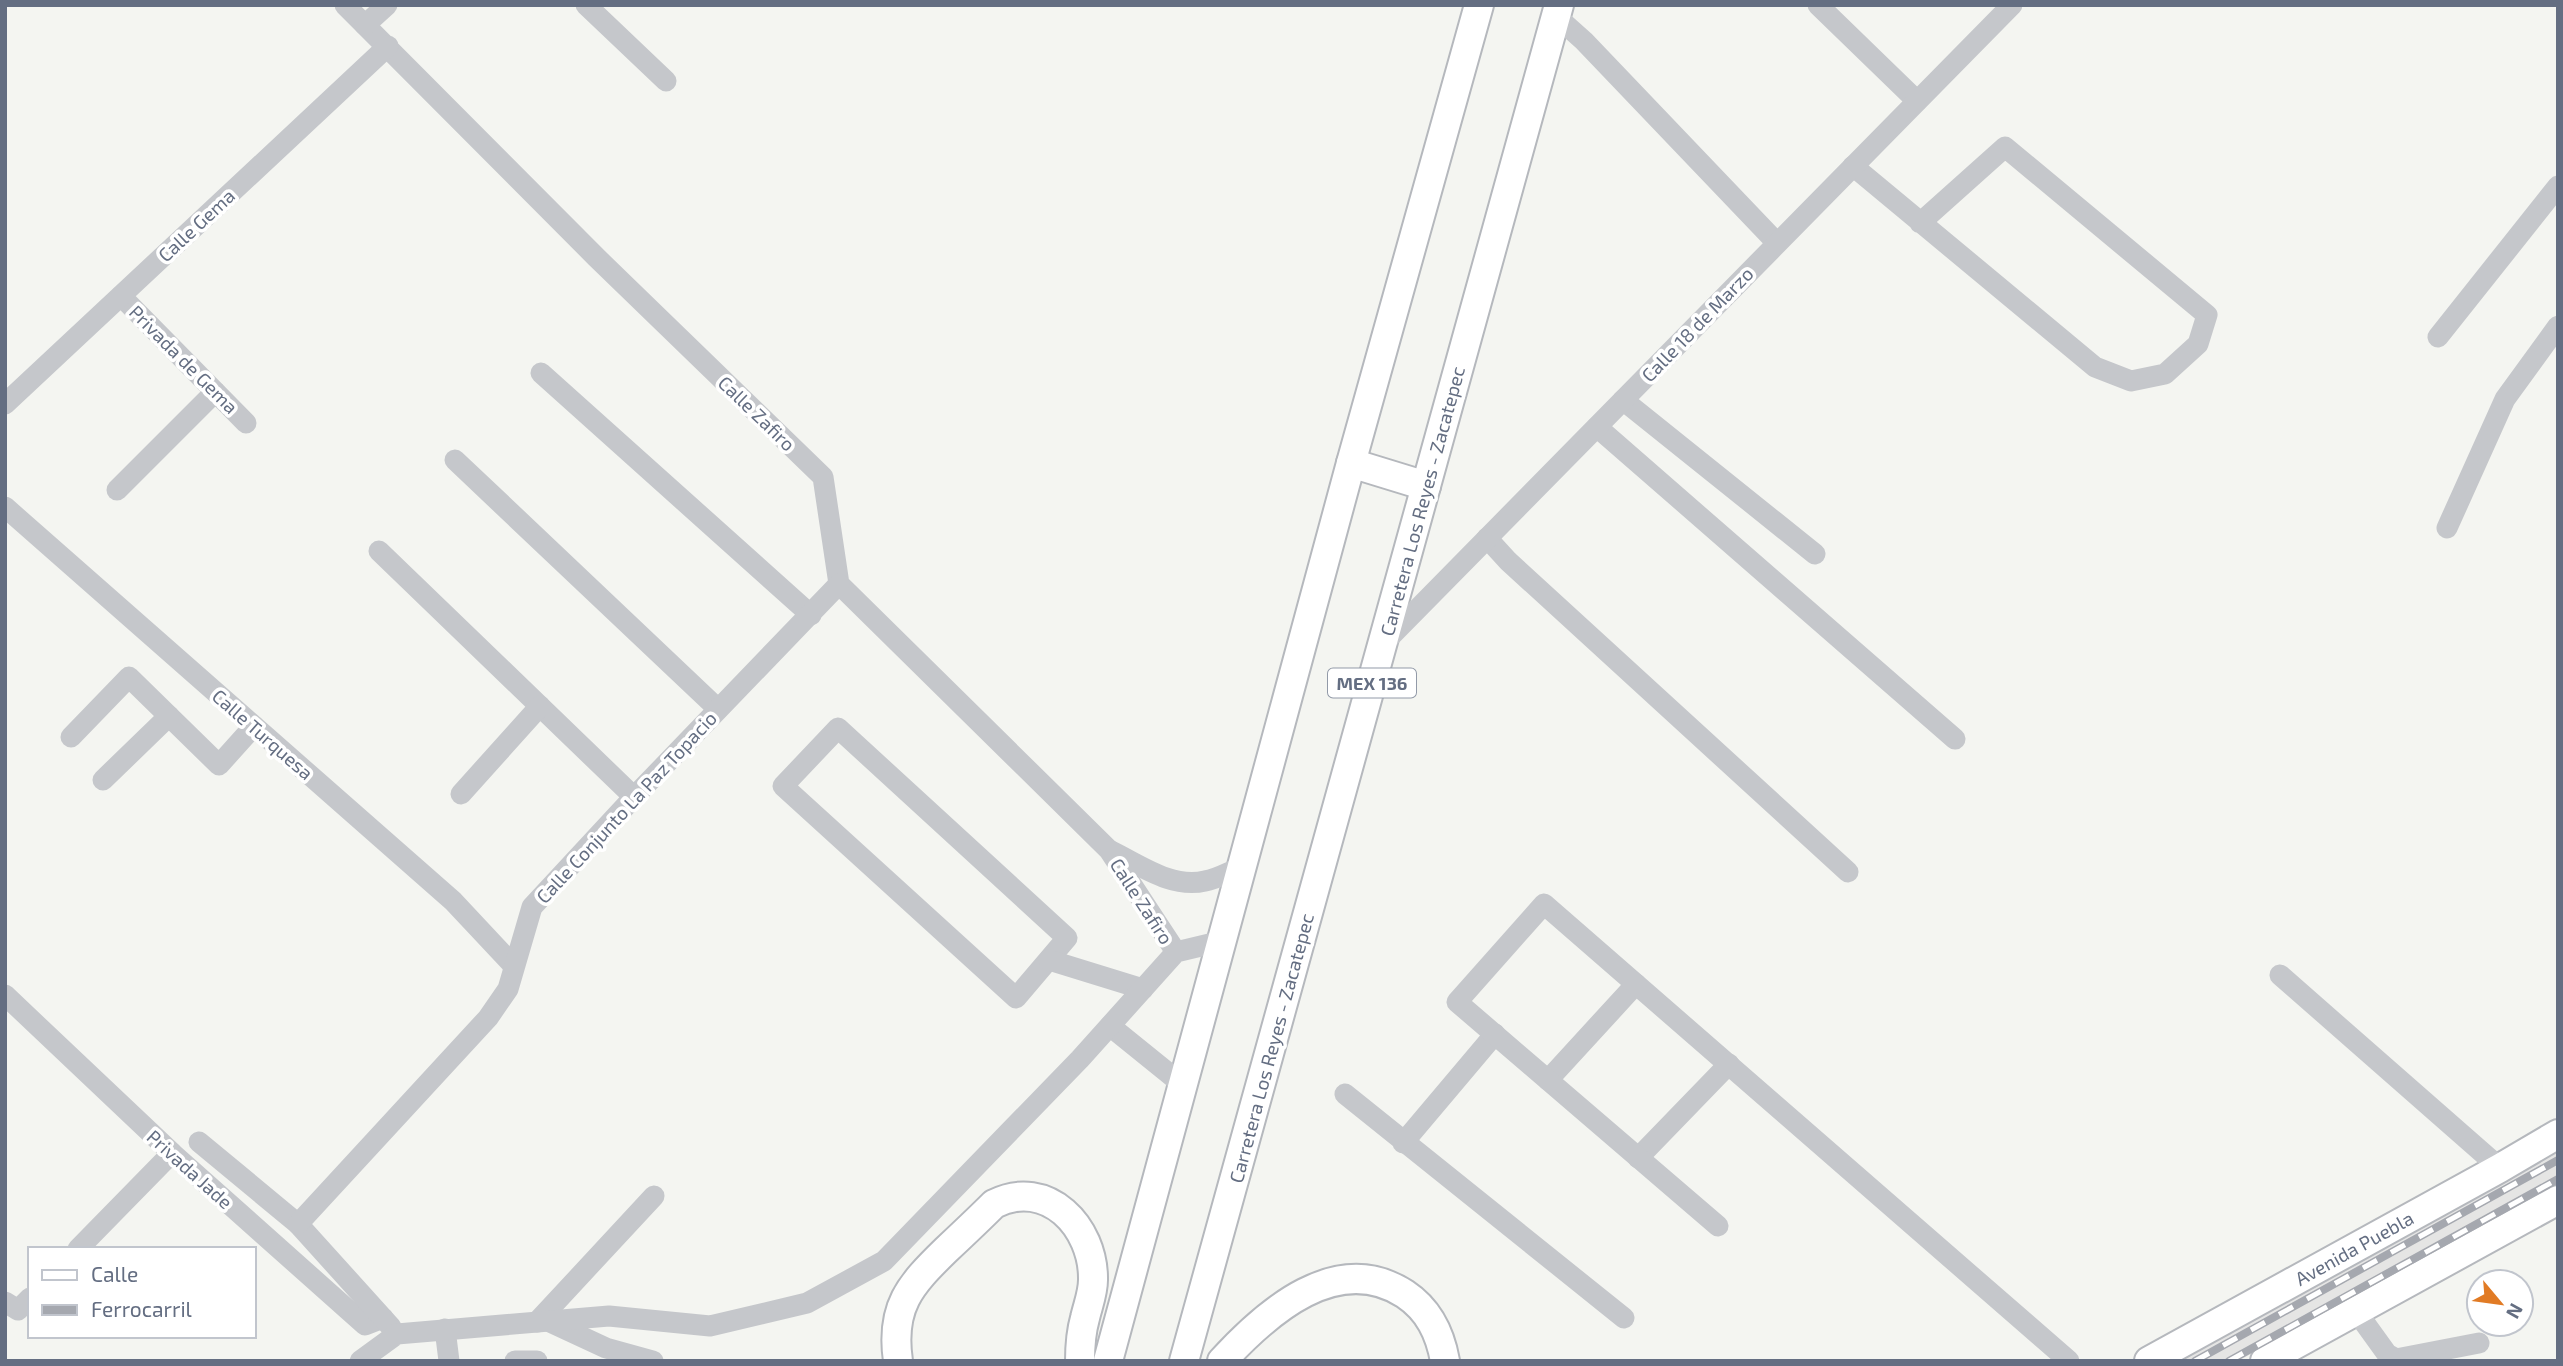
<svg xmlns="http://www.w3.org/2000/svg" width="2563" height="1366" font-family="'Exo 2',sans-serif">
  <rect width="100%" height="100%" fill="#f4f5f1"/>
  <polygon fill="#e5e5e4" points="2558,1151 2558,1187 2238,1361 2180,1361"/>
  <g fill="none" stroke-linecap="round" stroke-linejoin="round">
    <g stroke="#b5b8bd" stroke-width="32">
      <g id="major">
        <polyline points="1351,463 1426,486"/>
        <path d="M898,1361c-8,-54 12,-76 48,-111 16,-15 32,-30 48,-46 53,-27 100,23 99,76 0,13 -5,25 -8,38 -4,14 -5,28 -5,43"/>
        <polyline points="1108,1361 1351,463 1479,5"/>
        <polyline points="1184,1361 1559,5"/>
        <path d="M1222,1361c45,-49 115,-111 183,-67 24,16 35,39 40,67"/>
        <polyline points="2149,1361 2500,1168 2558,1134"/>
        <polyline points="2265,1361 2558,1200"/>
      </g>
    </g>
    <g stroke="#c5c7cb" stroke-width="21">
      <polyline points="345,5 596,257 823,477 839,584 1109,850 1176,952"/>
      <polyline points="586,5 666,81"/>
      <polyline points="1818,5 1917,101"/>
      <polyline points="1556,16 1584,41 1777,243"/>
      <polyline points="365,25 387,5"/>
      <polyline points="1853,166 2095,367 2131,381 2165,374 2198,344 2207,315 2005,147 1920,223"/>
      <polyline points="121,296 246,423"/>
      <polyline points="2438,337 2558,186"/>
      <polyline points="541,373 811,615"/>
      <polyline points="1623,400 1815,554"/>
      <polyline points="5,404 388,46"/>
      <polyline points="1597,427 1955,739"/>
      <polyline points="455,460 718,709"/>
      <polyline points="117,490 215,392"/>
      <polyline points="5,507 453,901 514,966"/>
      <polyline points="2447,528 2505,399 2558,326"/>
      <polyline points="1487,538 1508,561 1848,872"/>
      <polyline points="379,551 634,797"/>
      <polyline points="1384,643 2012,5"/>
      <polygon points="838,728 1067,938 1016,998 783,786"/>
      <polyline points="71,737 129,677 219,765 254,726"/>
      <polyline points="103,780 169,716"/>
      <polyline points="461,794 540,706"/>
      <path d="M1111,851c29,14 61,38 94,30 13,-2 25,-10 37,-14"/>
      <polyline points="1049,960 1143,989"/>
      <polyline points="2280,975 2500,1168"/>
      <polyline points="5,995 172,1153 365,1325 383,1318"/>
      <polyline points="1110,1026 1183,1085"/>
      <polyline points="1548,1080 1636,984"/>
      <polyline points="1345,1094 1624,1318"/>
      <polyline points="199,1142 298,1224 391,1327"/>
      <polyline points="1403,1143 1495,1034"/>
      <polyline points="1638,1158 1729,1064"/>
      <polyline points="298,1224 488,1018 508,989 532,907 634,797 839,584"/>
      <polyline points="1718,1226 1457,1002 1544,904 2069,1361"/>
      <polyline points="78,1249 172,1153"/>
      <polyline points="5,1302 18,1310 30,1298"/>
      <polyline points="2356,1311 2387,1354 2396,1359 2479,1343"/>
      <polyline points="537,1322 654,1196"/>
      <polyline points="550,1322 606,1348 653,1361"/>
      <polyline points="445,1329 449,1361"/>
      <polyline points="360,1361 397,1334 609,1316 710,1326 807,1303 884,1261 1080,1059 1176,952 1222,941"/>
      <polyline points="515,1361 537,1361"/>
    </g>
    <use href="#major" stroke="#fff" stroke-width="28"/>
    <g stroke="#a5a8af" stroke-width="8">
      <g id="rail">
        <polyline points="2195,1361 2558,1160"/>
        <polyline points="2229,1361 2558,1179"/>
      </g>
    </g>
    <use href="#rail" stroke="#fff" stroke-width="5" stroke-dasharray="16" stroke-linecap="butt"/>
  </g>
  <g text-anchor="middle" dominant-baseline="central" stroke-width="7" stroke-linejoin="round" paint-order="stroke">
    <rect fill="#fff" stroke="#929aa8" stroke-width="2" x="1328" y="668.5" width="88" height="29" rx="5"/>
    <g font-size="18" font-weight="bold" fill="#646e82">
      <text x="1372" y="683">MEX 136</text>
    </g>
    <g font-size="19" fill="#646e82" stroke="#fff">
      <text transform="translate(196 225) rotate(-43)">Calle Gema</text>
      <text transform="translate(1697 324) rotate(-46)">Calle 18 de Marzo</text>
      <text transform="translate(184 359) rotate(45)">Privada de Gema</text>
      <text transform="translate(757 413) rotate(44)">Calle Zafiro</text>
      <text transform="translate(1422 501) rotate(-75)">Carretera Los Reyes - Zacatepec</text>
      <text transform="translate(263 734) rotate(41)">Calle Turquesa</text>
      <text transform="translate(626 807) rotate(-47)">Calle Conjunto La Paz Topacio</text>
      <text transform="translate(1142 901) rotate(57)">Calle Zafiro</text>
      <text transform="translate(1271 1048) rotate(-75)">Carretera Los Reyes - Zacatepec</text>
      <text transform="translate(190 1169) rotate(42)">Privada Jade</text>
      <text transform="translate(2354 1248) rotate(-29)">Avenida Puebla</text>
    </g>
  </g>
  <rect width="2563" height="1366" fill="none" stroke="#646e82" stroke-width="14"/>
  <rect x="28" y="1247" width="228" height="91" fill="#ffffff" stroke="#c1c5cd" stroke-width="2"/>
  <rect x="42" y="1270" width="35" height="10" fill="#ffffff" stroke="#c1c5cd" stroke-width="2"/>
  <text x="91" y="1282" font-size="21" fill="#646e82">Calle</text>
  <rect x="42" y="1305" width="35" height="10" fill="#a5a8af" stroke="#c1c5cd" stroke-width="2"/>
  <text x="91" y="1317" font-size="21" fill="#646e82">Ferrocarril</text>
  <g transform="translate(2500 1303) rotate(119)"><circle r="33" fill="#ffffff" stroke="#c1c5cd" stroke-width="2"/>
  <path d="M0-5L12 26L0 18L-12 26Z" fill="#e17b25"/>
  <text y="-10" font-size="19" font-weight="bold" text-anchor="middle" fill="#646e82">N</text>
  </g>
</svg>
